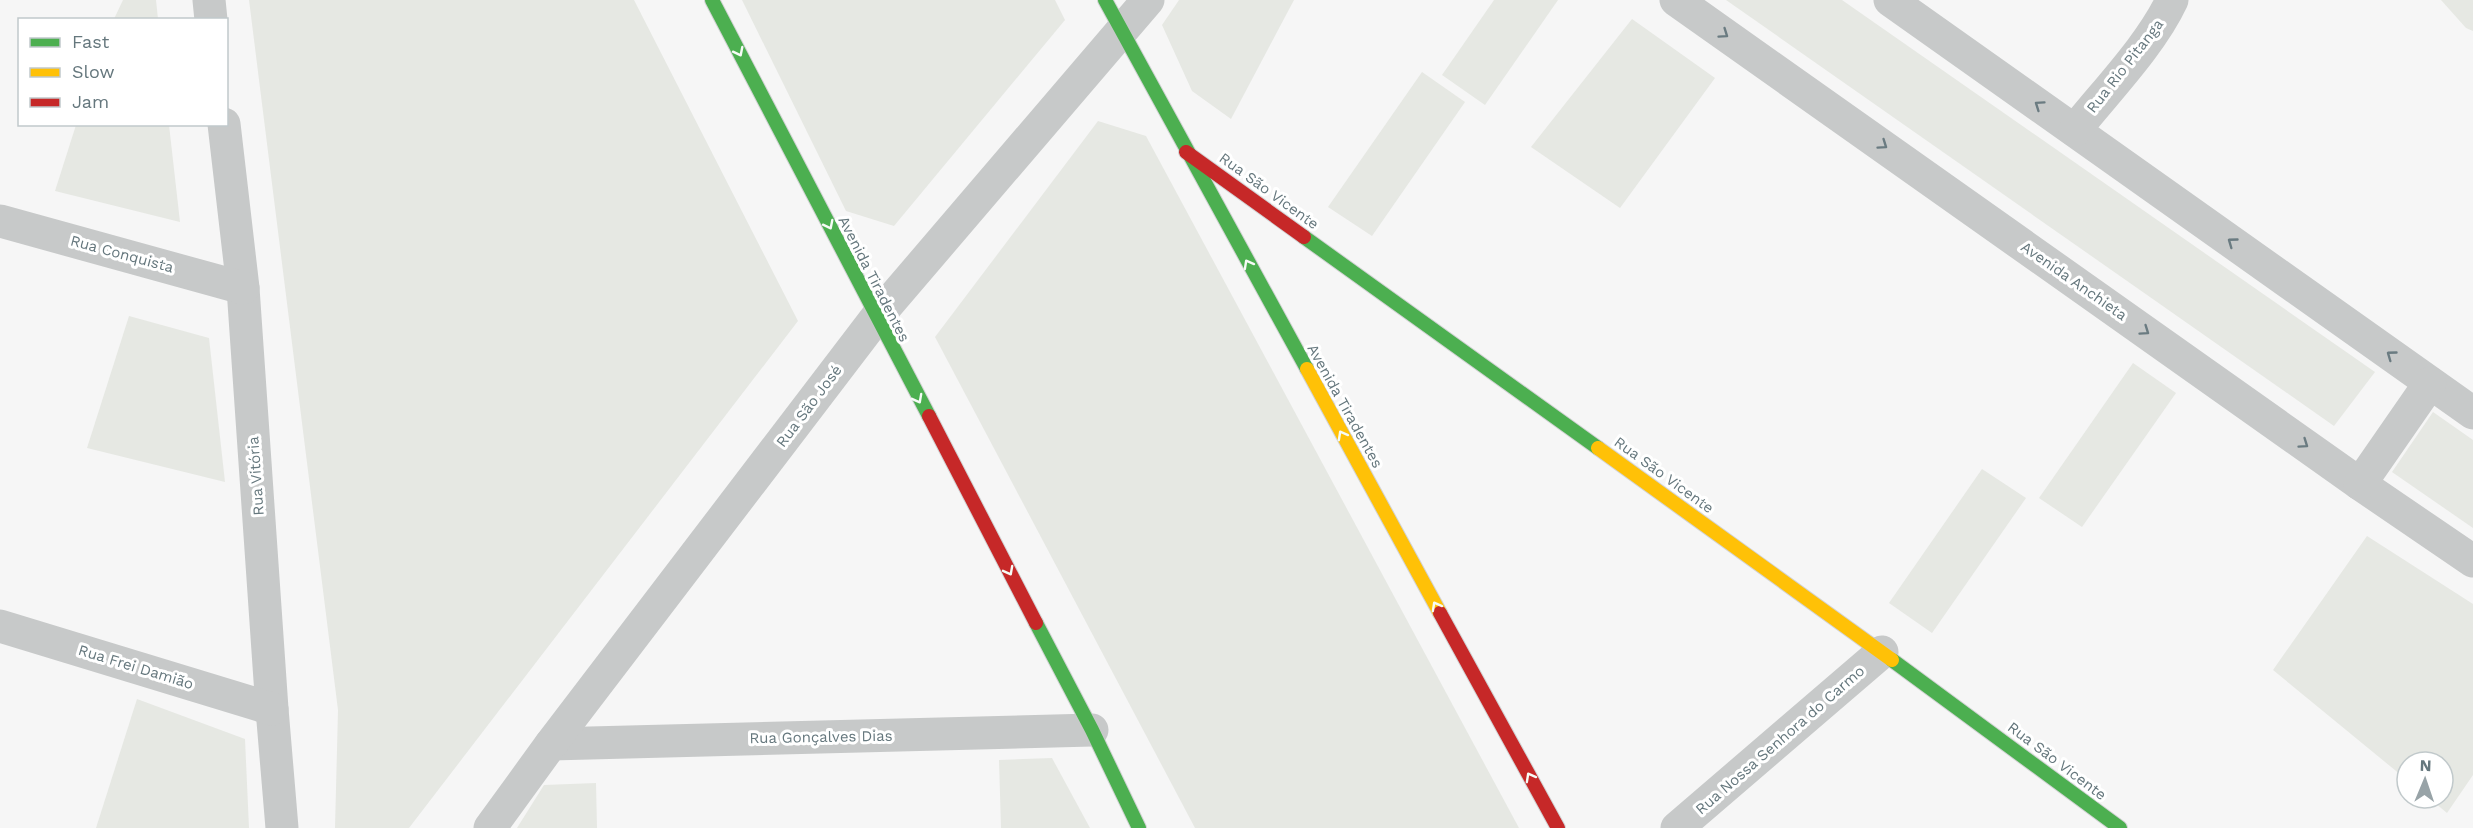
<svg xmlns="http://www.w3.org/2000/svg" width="2473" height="828" font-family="'Work Sans',sans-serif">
  <rect width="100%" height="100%" fill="#f6f6f6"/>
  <g fill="#e6e8e3">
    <polygon points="123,0 156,0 158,19 114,19"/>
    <polygon points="249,0 634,0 798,321 409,828 335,828 338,710"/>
    <polygon points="742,0 1055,0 1065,20 894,226 846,211"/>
    <polygon points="1179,0 1294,0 1231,119 1192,91 1162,25"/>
    <polygon points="1494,0 1558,0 1485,105 1442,75"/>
    <polygon points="1726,0 1842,0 2375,372 2334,426"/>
    <polygon points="2441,0 2473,0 2473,31 2466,28"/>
    <polygon points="1632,19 1715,78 1620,208 1531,147"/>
    <polygon points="1422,72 1465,102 1372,236 1328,207"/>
    <polygon points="1098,121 1146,136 1519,828 1195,828 935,337"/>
    <polygon points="76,125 169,125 180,222 55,191"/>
    <polygon points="129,316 209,338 225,482 87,448"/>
    <polygon points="2133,363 2176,393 2082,527 2039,498"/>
    <polygon points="2433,412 2473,440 2473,528 2392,472"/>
    <polygon points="1982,469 2026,498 1932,633 1889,603"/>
    <polygon points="2367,536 2473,604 2473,775 2447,813 2429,798 2443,798 2443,762 2407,762 2407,780 2273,670"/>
    <polygon points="137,699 245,739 249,828 96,828"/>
    <polygon points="1052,758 1090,828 1001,828 999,760"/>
    <polygon points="596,783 597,828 517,828 544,785"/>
  </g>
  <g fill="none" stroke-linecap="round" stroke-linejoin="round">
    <g stroke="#d2d3d4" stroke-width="16">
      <g id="fast">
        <polyline points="712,0 929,416"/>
        <polyline points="1105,0 1307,369"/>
        <polyline points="1304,237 1598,448"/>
        <polyline points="1036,623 1092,730 1139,828"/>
        <polyline points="1892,660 2120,828"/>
      </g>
    </g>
    <g stroke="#d2d3d4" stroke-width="16">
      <g id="slow">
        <polyline points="1307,369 1440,613"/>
        <polyline points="1598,448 1892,660"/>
      </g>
    </g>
    <g stroke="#d2d3d4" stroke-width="16">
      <g id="jam">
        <polyline points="1186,152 1304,237"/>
        <polyline points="929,416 1036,623"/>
        <polyline points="1440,613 1558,828"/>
      </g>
    </g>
    <g stroke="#c7c9c9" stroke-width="33">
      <polyline points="209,0 211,20"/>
      <polyline points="1676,0 2360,484 2473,561"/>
      <polyline points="1890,0 2473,413"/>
      <polyline points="224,124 243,288 272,709 282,828"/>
      <path d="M2075,130c31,-39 76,-85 97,-130"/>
      <polyline points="0,221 243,288"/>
      <polyline points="2360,484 2430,383"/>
      <polyline points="0,626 272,709"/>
      <polyline points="551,744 1092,730"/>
      <polyline points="490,828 551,744 876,318 1148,0"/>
      <polyline points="1677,828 1882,652"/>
    </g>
    <use href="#fast" stroke="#4caf50" stroke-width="14"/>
    <use href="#slow" stroke="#ffc107" stroke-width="14"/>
    <use href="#jam" stroke="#c62828" stroke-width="14"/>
  </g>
  <defs><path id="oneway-chevron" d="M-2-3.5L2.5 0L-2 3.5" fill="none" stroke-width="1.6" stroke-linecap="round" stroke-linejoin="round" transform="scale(1.5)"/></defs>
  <g stroke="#6a7b81">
    <use href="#oneway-chevron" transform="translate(1724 34) rotate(35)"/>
    <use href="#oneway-chevron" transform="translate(2039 105) rotate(-145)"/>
    <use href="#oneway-chevron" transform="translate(1883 145) rotate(35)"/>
    <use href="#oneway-chevron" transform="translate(2232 242) rotate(-144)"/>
    <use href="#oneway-chevron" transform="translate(2145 331) rotate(35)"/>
    <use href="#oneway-chevron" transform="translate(2391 355) rotate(-144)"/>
    <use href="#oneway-chevron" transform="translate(2304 444) rotate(35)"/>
  </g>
  <g stroke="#f6fbf6">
    <use href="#oneway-chevron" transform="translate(739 52) rotate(63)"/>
    <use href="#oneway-chevron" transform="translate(829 225) rotate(63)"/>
    <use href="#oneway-chevron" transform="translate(1248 264) rotate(-119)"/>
    <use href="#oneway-chevron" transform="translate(918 399) rotate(62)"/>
    <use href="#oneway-chevron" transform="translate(1342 435) rotate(-119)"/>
    <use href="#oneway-chevron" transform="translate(1009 571) rotate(62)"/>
    <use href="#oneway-chevron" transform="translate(1436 606) rotate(-119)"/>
    <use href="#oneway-chevron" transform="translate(1530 777) rotate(-119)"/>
  </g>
  <g text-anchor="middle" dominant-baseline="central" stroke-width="6" stroke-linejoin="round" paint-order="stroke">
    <g font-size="15" fill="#65777d" stroke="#fff">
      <text transform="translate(2125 66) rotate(-52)">Rua Rio Pitanga</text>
      <text transform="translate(1269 191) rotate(36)">Rua São Vicente</text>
      <text transform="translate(122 254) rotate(15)">Rua Conquista</text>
      <text transform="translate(874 279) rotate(63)">Avenida Tiradentes</text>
      <text transform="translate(2074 281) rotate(35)">Avenida Anchieta</text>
      <text transform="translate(809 406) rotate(-53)">Rua São José</text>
      <text transform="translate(1345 406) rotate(61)">Avenida Tiradentes</text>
      <text transform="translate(1664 475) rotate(36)">Rua São Vicente</text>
      <text transform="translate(256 476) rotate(-94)">Rua Vitória</text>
      <text transform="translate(136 667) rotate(17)">Rua Frei Damião</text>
      <text transform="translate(821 737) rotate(-1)">Rua Gonçalves Dias</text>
      <text transform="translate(1780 740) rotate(-41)">Rua Nossa Senhora do Carmo</text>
      <text transform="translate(2057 761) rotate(37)">Rua São Vicente</text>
    </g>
  </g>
  <rect x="18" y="18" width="210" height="108" fill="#ffffff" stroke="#c1c9cb" stroke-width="1.5"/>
  <rect x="30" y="38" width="30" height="9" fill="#4caf50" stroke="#c1c9cb" stroke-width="1.5"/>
  <text x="72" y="48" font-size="18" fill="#65777d">Fast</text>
  <rect x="30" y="68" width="30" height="9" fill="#ffc107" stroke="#c1c9cb" stroke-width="1.5"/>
  <text x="72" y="78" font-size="18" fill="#65777d">Slow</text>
  <rect x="30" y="98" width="30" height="9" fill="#c62828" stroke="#c1c9cb" stroke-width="1.5"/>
  <text x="72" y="108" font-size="18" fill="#65777d">Jam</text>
  <g transform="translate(2425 780) rotate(2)"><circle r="28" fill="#ffffff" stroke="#c1c9cb" stroke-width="1.5"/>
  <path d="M0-4.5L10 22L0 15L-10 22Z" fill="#98a3a7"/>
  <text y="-9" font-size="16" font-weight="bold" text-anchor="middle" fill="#65777d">N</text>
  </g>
</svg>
